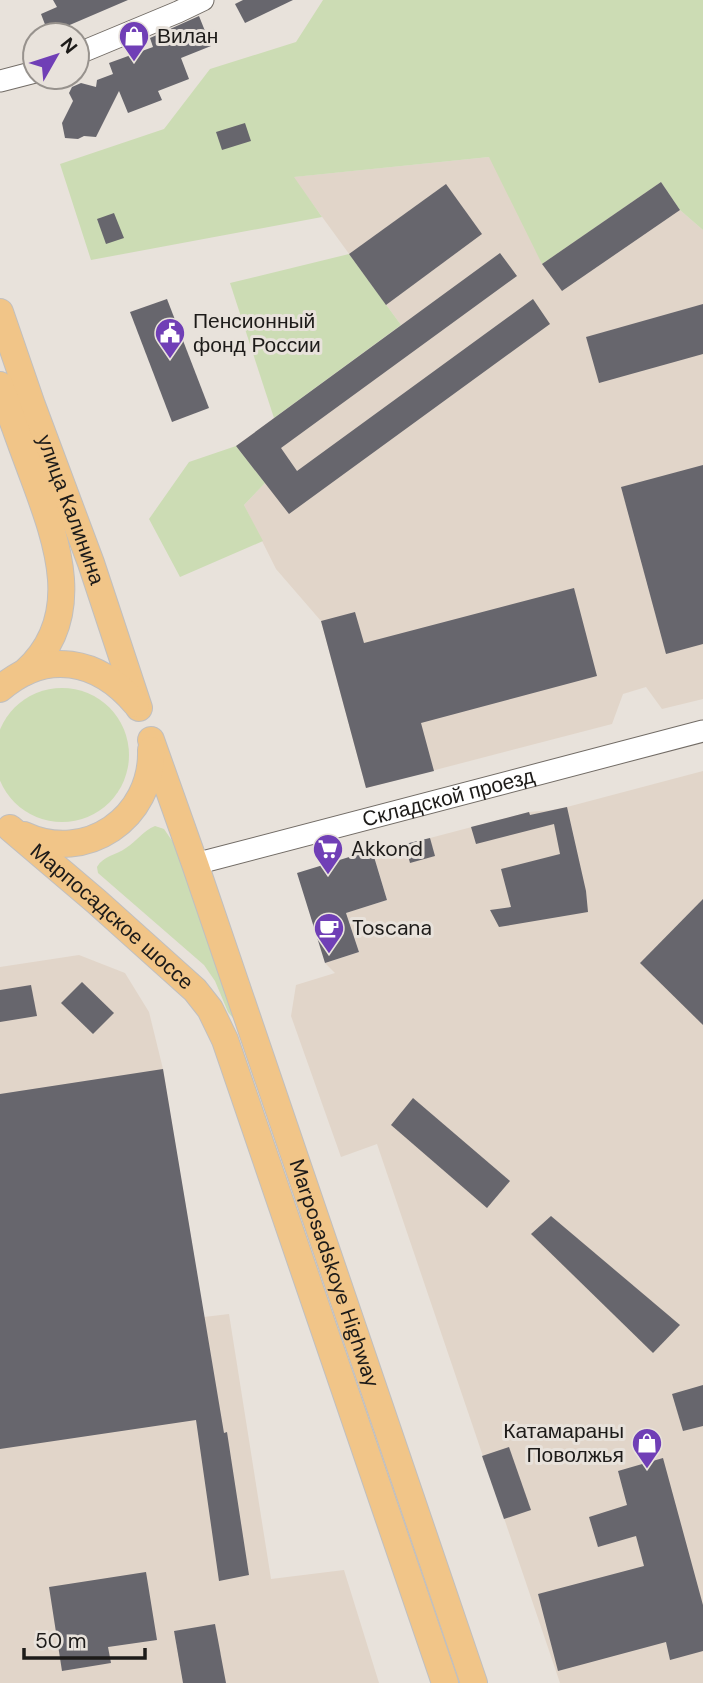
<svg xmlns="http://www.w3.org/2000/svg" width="703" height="1683" font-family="'DM Sans',sans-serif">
  <rect width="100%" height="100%" fill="#e8e2db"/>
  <g fill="#e1d5c9">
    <polygon points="489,157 661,182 680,210 703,230 703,699 662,709 646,687 623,694 612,724 366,788 321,621 276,569 244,505 265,483 236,446 401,325 293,177"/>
    <polygon points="703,771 703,1683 560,1683 377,1144 341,1157 291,1016 296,985 335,973 325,963 359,952 346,913 387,900 374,856 393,848 430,838 529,812 551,810 567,807"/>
    <polygon points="79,955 125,973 149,1012 163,1069 204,1317 229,1314 271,1579 344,1570 379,1683 0,1683 0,967"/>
  </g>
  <g fill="#ccdcb4">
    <polygon points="323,0 703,0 703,230 680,210 661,182 542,264 489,157 294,177 322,217 91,260 60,164 164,129 210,69 296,42"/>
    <polygon points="349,254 401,325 274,418 230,283"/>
    <polygon points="236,446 265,483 244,505 263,541 180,577 149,519 189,462"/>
    <circle cx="62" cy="755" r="67"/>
    <path d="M155,826l9,3 11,16 60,168 -2,5 -5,-6 -13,-31 -11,-16 -106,-92 -1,-6c6,-11 19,-12 29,-19 11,-7 17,-17 29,-22z"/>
  </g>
  <g fill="#67666d">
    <polygon points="53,0 128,0 65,27 68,35 49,35 41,14 57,7"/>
    <polygon points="243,0 293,0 245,23 235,4"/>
    <polygon points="199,16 211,46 181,58 189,79 158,91 162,100 128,113 119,91 96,137 84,136 78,139 65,138 62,123 73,101 69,93 72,87 81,83 96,87 97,80 113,74 109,63 153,47 150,38"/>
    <polygon points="245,123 251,141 222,150 216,132"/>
    <polygon points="661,182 680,210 562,291 542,264"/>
    <polygon points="446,184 482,234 386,305 349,254"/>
    <polygon points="114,213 124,238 106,244 97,219"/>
    <polygon points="500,253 517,276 281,448 297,471 533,299 550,324 289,514 236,446"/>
    <polygon points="167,299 209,408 172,422 130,312"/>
    <polygon points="703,304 703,354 599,383 586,337"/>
    <polygon points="703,465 703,644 666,654 621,487"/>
    <polygon points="574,588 597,676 421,723 434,771 366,788 321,621 355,612 364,643"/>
    <polygon points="567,807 586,891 588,912 499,927 490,910 511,907 501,869 560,854 554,824 476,844 471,827 529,812 530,815"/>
    <polygon points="430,838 435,856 410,863 405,844"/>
    <polygon points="372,850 387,900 346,913 359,952 325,963 297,873"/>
    <polygon points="703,899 703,1025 640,963"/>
    <polygon points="82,982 114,1013 93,1034 61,1003"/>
    <polygon points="31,985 37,1016 0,1022 0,990"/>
    <polygon points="163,1069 224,1433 227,1432 249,1575 219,1581 196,1420 0,1449 0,1094"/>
    <polygon points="413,1098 510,1181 487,1208 391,1125"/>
    <polygon points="551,1216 680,1325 653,1353 531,1234"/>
    <polygon points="703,1385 703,1426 683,1431 672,1394"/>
    <polygon points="509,1447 531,1510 504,1519 482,1456"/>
    <polygon points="663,1458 703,1605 703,1651 670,1660 666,1642 558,1671 538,1594 644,1566 636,1536 598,1547 589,1517 627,1505 618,1471"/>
    <polygon points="146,1572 157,1640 108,1647 111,1663 62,1671 49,1587"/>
    <polygon points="215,1624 226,1683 183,1683 174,1631"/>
  </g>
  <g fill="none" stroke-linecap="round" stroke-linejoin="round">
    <g stroke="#726c66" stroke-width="23">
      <g id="minor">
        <polyline points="77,54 178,12 203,0"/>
        <polyline points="0,81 35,72"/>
        <path id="s1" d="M195,864l508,-133"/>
      </g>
    </g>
    <g stroke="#c0bfbf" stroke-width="28">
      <g id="major">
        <path id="s2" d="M0,312l32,93 59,158 48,145"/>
        <path d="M0,385c10,29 20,57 31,86 24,65 57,145 -6,201"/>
        <path d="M0,689c46,-40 98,-30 136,15"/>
        <path id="s3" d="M151,740l44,124 279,819"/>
        <path id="s4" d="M10,828l87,74 98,88 15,19 15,31 220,643"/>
        <path d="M24,835c62,29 129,-17 127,-85"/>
      </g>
    </g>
    <use href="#minor" stroke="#fff" stroke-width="21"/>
    <use href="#major" stroke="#f1c588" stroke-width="26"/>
  </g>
  <defs>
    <g id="shop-pin" transform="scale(1.575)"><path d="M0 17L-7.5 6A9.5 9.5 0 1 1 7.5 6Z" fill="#703fb6" stroke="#e8e2db"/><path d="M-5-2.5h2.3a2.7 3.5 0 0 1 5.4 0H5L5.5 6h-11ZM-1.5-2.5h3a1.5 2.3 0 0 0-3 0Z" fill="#fff"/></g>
    <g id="civic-pin" transform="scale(1.575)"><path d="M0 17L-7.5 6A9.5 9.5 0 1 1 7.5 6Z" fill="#703fb6" stroke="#e8e2db"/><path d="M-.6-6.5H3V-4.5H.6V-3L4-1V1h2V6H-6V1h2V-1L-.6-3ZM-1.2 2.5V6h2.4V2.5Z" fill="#fff"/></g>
    <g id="supermarket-pin" transform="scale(1.575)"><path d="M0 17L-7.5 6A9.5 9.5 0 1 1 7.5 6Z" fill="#703fb6" stroke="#e8e2db"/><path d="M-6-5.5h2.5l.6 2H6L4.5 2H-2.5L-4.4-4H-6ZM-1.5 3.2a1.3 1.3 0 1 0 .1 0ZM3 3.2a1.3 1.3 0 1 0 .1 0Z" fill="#fff"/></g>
    <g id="cafe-pin" transform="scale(1.575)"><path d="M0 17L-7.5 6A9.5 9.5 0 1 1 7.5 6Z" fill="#703fb6" stroke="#e8e2db"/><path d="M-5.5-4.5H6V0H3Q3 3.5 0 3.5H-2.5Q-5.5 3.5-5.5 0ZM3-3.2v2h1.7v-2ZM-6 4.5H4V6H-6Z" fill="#fff"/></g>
  </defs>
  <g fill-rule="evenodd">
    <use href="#shop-pin" x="134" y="36"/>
    <use href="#civic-pin" x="170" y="333"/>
    <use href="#supermarket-pin" x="328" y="849"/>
    <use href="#cafe-pin" x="329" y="928"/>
    <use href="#shop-pin" x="647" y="1443"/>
  </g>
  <g text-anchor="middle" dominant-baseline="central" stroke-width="6" stroke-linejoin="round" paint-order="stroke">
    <g font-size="21" fill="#1d1b19" stroke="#e8e2db" text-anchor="start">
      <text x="157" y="36">Вилан</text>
      <text x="193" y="321">Пенсионный<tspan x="193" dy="24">фонд России</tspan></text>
      <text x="351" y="849">Akkond</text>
      <text x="352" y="928">Toscana</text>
      <text x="624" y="1431" text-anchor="end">Катамараны<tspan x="624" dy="24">Поволжья</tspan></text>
    </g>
    <g font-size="21" fill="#1d1b19" stroke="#e8e2db">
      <text stroke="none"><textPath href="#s2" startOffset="210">улица Калинина</textPath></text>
      <text stroke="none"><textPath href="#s1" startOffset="262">Складской проезд</textPath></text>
      <text stroke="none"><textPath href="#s4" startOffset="135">Марпосадское шоссе</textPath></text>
      <text stroke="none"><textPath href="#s3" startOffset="564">Marposadskoye Highway</textPath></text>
    </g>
  </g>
  <g transform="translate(56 56) rotate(51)"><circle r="33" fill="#e8e2db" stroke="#97928d" stroke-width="2"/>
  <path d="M0-5L12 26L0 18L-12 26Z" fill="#703fb6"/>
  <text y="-10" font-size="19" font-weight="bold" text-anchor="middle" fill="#1d1b19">N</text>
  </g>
  <path d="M24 1648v10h121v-10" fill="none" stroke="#1d1b19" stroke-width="3.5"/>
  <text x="35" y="1648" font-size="21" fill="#1d1b19" stroke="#e8e2db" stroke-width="5" paint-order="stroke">50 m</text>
</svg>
